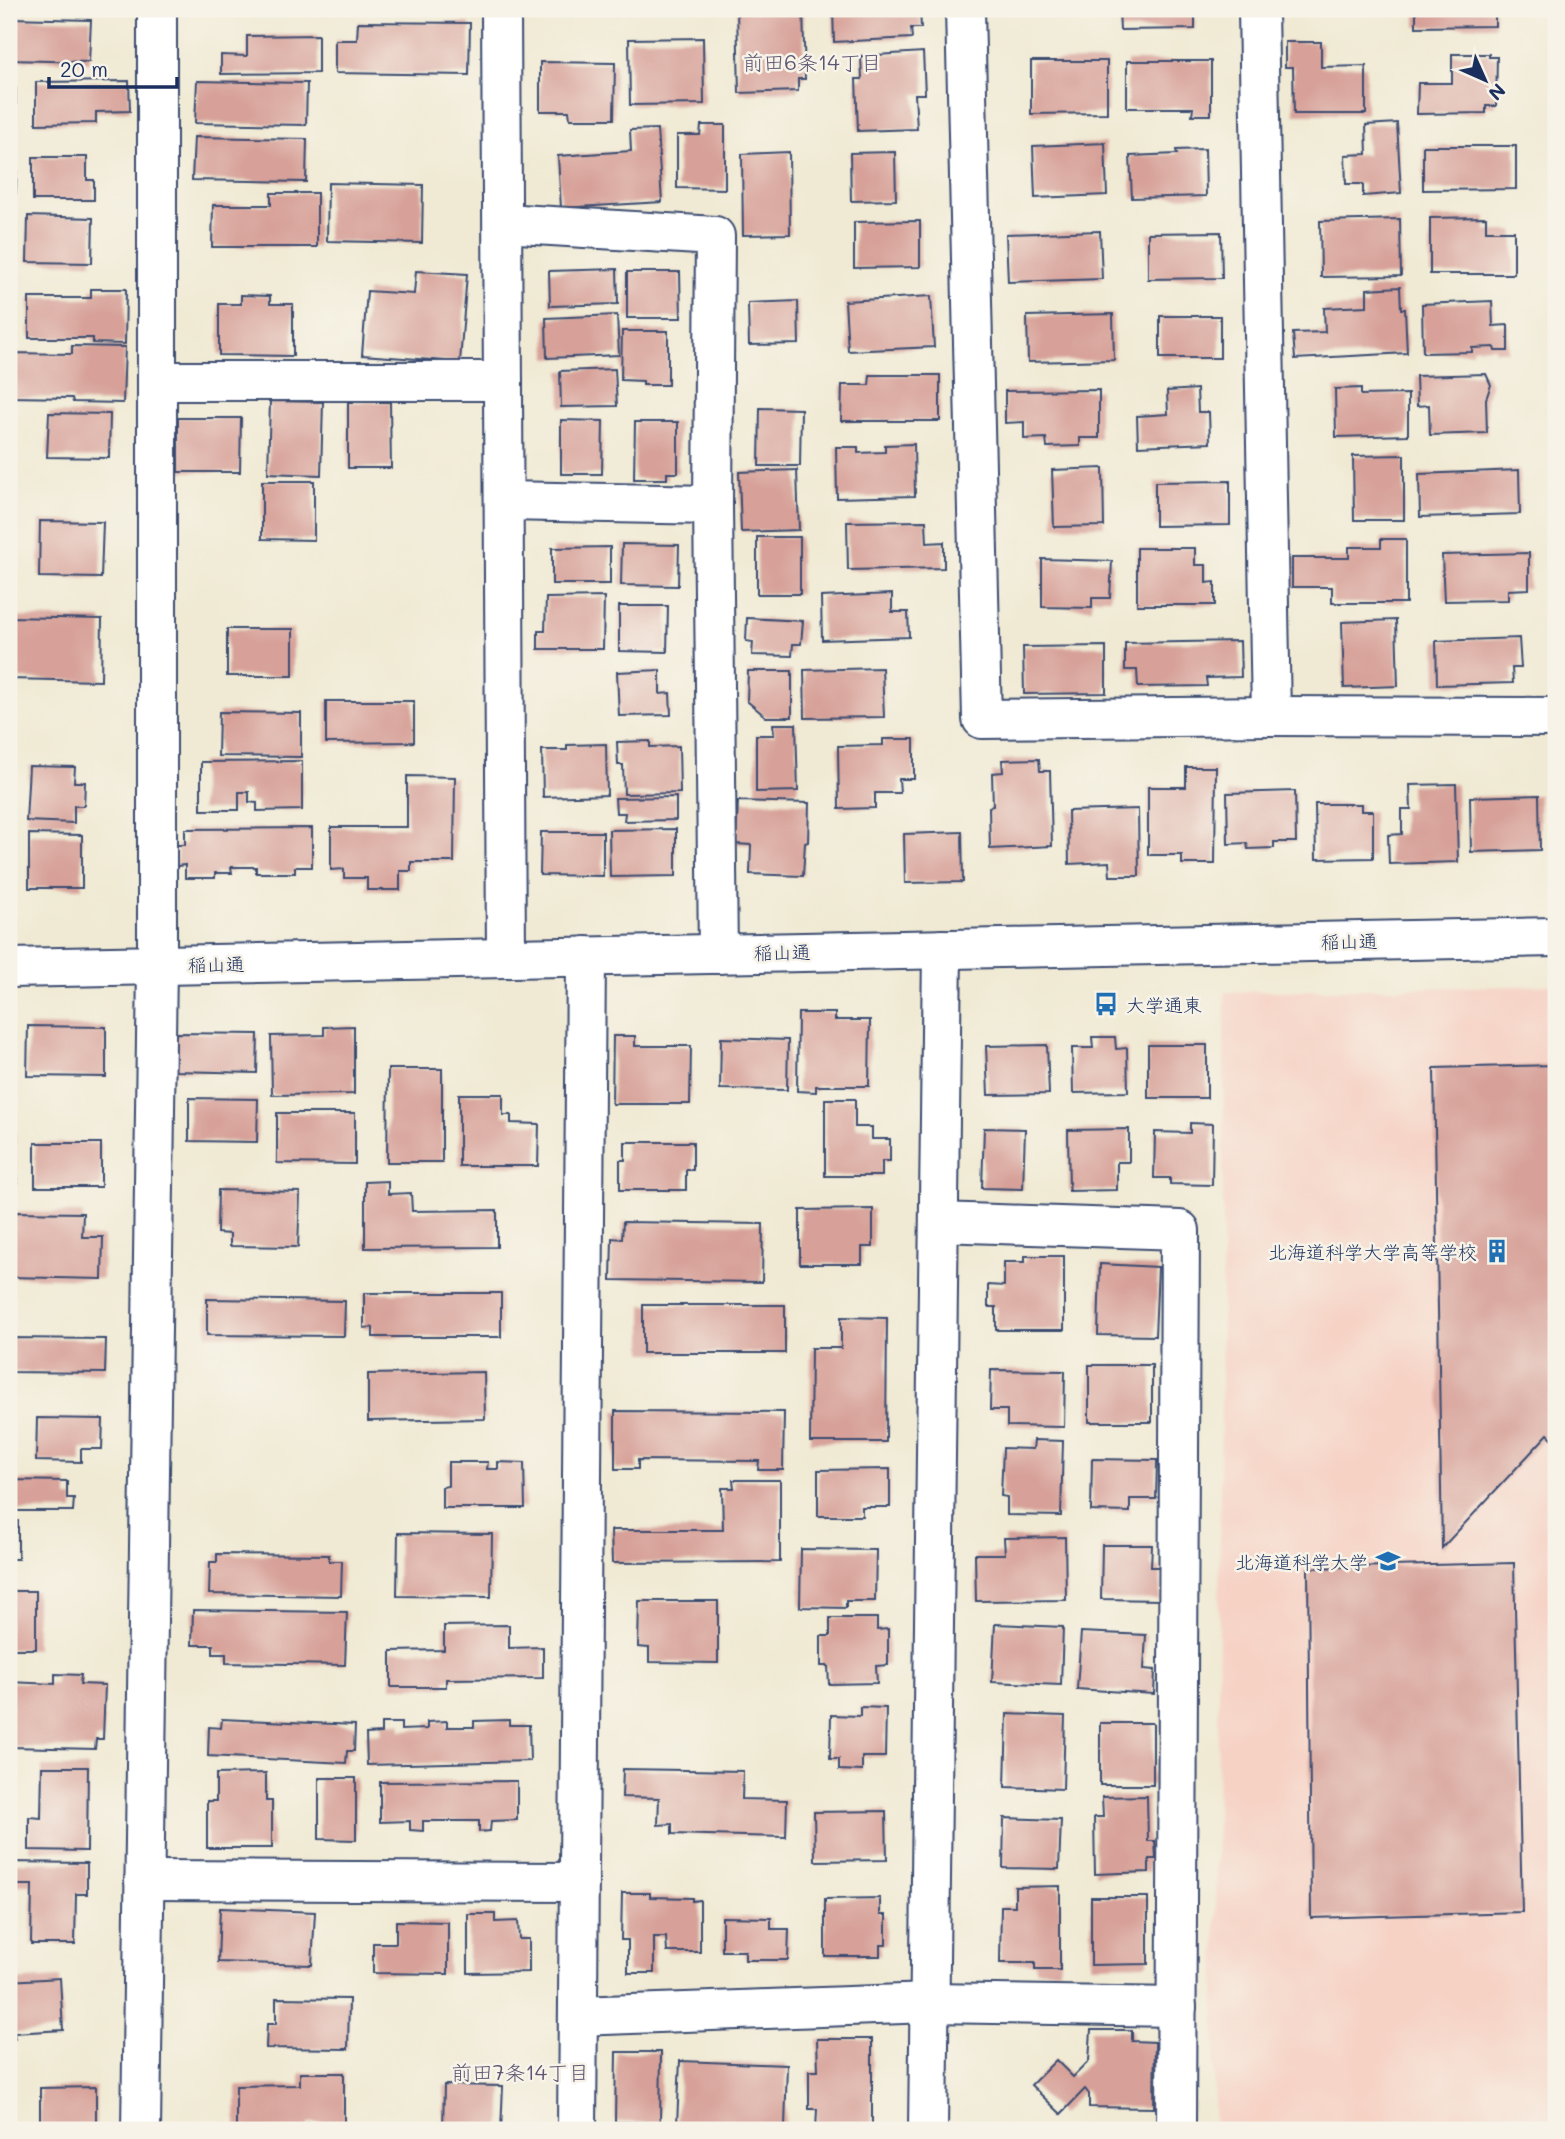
<svg xmlns="http://www.w3.org/2000/svg" width="1565" height="2139" font-family="Mali,'Klee One',sans-serif">
  <rect width="100%" height="100%" fill="#f7f3e8"/>
  <filter id="ink" filterUnits="userSpaceOnUse"><feTurbulence type="fractalNoise" baseFrequency=".0143" numOctaves="2"/><feDisplacementMap in="SourceGraphic" scale="14" xChannelSelector="R" yChannelSelector="G"/><feConvolveMatrix kernelMatrix="1 2 1 2 8 2 1 2 1" color-interpolation-filters="sRGB"/></filter>
  <filter id="wash" filterUnits="userSpaceOnUse"><feTurbulence type="fractalNoise" baseFrequency=".00686" numOctaves="4" result="noise"/><feDisplacementMap in="SourceGraphic" scale="28" xChannelSelector="R" yChannelSelector="G"/><feGaussianBlur stdDeviation="1.57" result="paint"/><feColorMatrix in="noise" values="0 0 0 0 0 0 0 0 0 0 0 0 0 0 0 0 0 1.4 0 .05"/><feComposite in="paint" operator="in"/></filter>
  <g filter="url(#wash)">
    <rect width="100%" height="100%" fill="#f0ead4"/>
    <polygon fill="#f6d2c5" points="1556,985 1556,2130 1214,2130 1225,992"/>
    <g id="blocks">
      <g fill="#d7a199">
        <polygon points="737,9 803,9 805,79 798,79 798,91 739,93"/>
        <polygon points="833,9 920,9 921,28 911,28 912,38 834,42"/>
        <polygon points="1119,9 1195,9 1195,29 1120,30"/>
        <polygon points="1416,9 1495,9 1495,26 1416,27"/>
        <polygon points="10,18 91,20 89,62 9,60"/>
        <polygon points="358,22 470,23 469,75 335,73 335,40 357,40"/>
        <polygon points="318,35 318,73 221,74 221,55 247,56 247,36"/>
        <polygon points="703,38 704,104 630,105 629,39"/>
        <polygon points="1285,42 1321,42 1321,67 1366,66 1366,114 1294,114 1293,67 1285,67"/>
        <polygon points="923,52 925,94 915,94 917,129 858,131 856,79 862,79 861,56"/>
        <polygon points="1452,54 1489,54 1489,57 1497,57 1496,106 1486,106 1486,113 1417,114 1418,83 1452,83"/>
        <polygon points="1031,61 1107,61 1107,113 1031,114"/>
        <polygon points="1127,61 1211,61 1211,115 1192,115 1193,108 1127,108"/>
        <polygon points="540,62 615,63 614,119 570,119 569,111 540,111"/>
        <polygon points="129,81 130,111 96,112 96,123 36,124 36,82"/>
        <polygon points="197,81 307,83 306,125 195,123"/>
        <polygon points="9,88 16,88 16,128 9,129"/>
        <polygon points="1397,123 1401,193 1363,196 1363,184 1346,184 1345,155 1367,154 1366,125"/>
        <polygon points="701,125 725,125 725,189 677,188 677,135 700,135"/>
        <polygon points="657,129 662,202 561,208 558,156 631,151 630,130"/>
        <polygon points="194,137 307,139 306,182 192,180"/>
        <polygon points="1105,143 1107,195 1035,198 1033,146"/>
        <polygon points="1423,146 1516,146 1516,189 1423,190"/>
        <polygon points="9,148 17,148 16,193 9,193"/>
        <polygon points="1205,149 1206,196 1132,198 1130,156 1177,154 1176,150"/>
        <polygon points="789,152 790,234 743,235 742,154"/>
        <polygon points="895,152 896,200 851,201 850,153"/>
        <polygon points="33,157 87,157 87,180 94,180 94,200 33,200"/>
        <polygon points="328,183 423,185 422,243 327,241"/>
        <polygon points="271,193 317,193 317,247 212,247 213,205 271,205"/>
        <polygon points="28,216 93,218 92,263 27,262"/>
        <polygon points="1486,217 1486,231 1514,231 1514,274 1430,274 1430,218"/>
        <polygon points="9,219 12,219 13,268 9,268"/>
        <polygon points="1400,219 1401,276 1321,277 1320,221"/>
        <polygon points="920,221 920,267 854,268 854,222"/>
        <polygon points="1100,231 1102,279 1008,282 1006,234"/>
        <polygon points="1221,232 1222,278 1148,279 1148,233"/>
        <polygon points="617,269 618,304 550,306 549,271"/>
        <polygon points="416,271 467,274 460,362 362,355 367,291 414,294"/>
        <polygon points="627,272 680,272 681,318 627,318"/>
        <polygon points="1400,287 1401,309 1405,309 1407,353 1295,359 1293,333 1325,332 1324,308 1367,306 1367,289"/>
        <polygon points="91,289 126,289 125,344 93,343 93,338 29,338 29,298 91,298"/>
        <polygon points="241,295 270,296 270,304 293,304 293,356 219,355 219,304 241,304"/>
        <polygon points="931,296 934,347 848,351 845,301"/>
        <polygon points="798,301 799,344 749,345 748,303"/>
        <polygon points="1492,301 1493,326 1508,325 1508,351 1495,351 1494,347 1472,348 1472,352 1423,353 1422,304"/>
        <polygon points="1113,314 1114,360 1028,362 1027,316"/>
        <polygon points="617,315 619,355 547,358 546,318"/>
        <rect x="1160" y="316" width="60" height="42"/>
        <polygon points="622,331 668,331 668,385 643,385 643,381 621,380"/>
        <polygon points="72,346 125,347 123,403 73,402 72,398 9,397 9,353 72,354"/>
        <polygon points="615,369 617,406 561,407 560,371"/>
        <polygon points="1486,374 1491,385 1486,399 1487,433 1430,435 1429,405 1417,406 1416,376"/>
        <polygon points="870,375 940,375 940,421 841,421 842,385 869,385"/>
        <polygon points="1361,388 1361,395 1408,394 1408,435 1336,437 1335,389"/>
        <polygon points="1197,389 1198,412 1209,412 1210,443 1138,446 1137,416 1168,414 1167,391"/>
        <polygon points="1099,390 1099,438 1080,438 1080,446 1047,447 1046,438 1024,439 1024,422 1005,423 1005,391"/>
        <polygon points="270,401 323,402 321,475 268,473"/>
        <polygon points="348,402 390,402 391,468 348,468"/>
        <polygon points="760,408 801,409 800,466 759,466"/>
        <polygon points="49,413 110,414 109,458 47,457"/>
        <polygon points="178,418 241,418 240,472 178,472"/>
        <polygon points="561,420 603,421 602,474 561,474"/>
        <polygon points="635,422 678,422 678,473 667,473 667,479 634,479"/>
        <polygon points="914,444 915,496 837,498 836,447 858,447 858,453 885,452 885,445"/>
        <polygon points="1404,455 1404,520 1354,520 1353,456"/>
        <polygon points="1103,468 1104,526 1054,527 1052,470"/>
        <polygon points="797,470 799,530 741,532 739,472"/>
        <polygon points="1519,470 1520,514 1420,517 1419,474"/>
        <polygon points="262,481 314,481 314,540 262,539"/>
        <polygon points="1230,481 1230,525 1155,526 1155,482"/>
        <polygon points="9,514 13,514 12,572 9,572"/>
        <polygon points="40,521 103,522 101,578 39,577"/>
        <polygon points="926,521 927,543 944,542 944,568 848,570 847,522"/>
        <rect x="757" y="537" width="43" height="57"/>
        <polygon points="1381,539 1406,539 1406,603 1332,603 1332,587 1292,587 1292,558 1349,558 1349,547 1381,547"/>
        <polygon points="622,544 679,545 678,586 621,585"/>
        <polygon points="610,547 610,584 552,584 552,548"/>
        <polygon points="1137,548 1195,548 1195,565 1206,565 1206,583 1215,582 1215,605 1137,605"/>
        <polygon points="1529,553 1529,589 1508,590 1508,600 1444,601 1442,555"/>
        <polygon points="1042,559 1112,561 1110,598 1092,598 1092,608 1042,607"/>
        <polygon points="892,594 892,612 908,612 909,637 822,640 821,597"/>
        <polygon points="604,597 603,649 538,649 538,631 545,631 546,598"/>
        <polygon points="619,606 668,606 667,652 619,651"/>
        <polygon points="9,617 102,619 101,681 9,679"/>
        <polygon points="747,618 803,621 801,644 793,644 792,656 752,655 753,642 746,641"/>
        <polygon points="1396,620 1398,686 1344,688 1342,622"/>
        <rect x="227" y="629" width="66" height="47"/>
        <polygon points="1519,638 1521,668 1512,668 1513,683 1437,685 1436,641"/>
        <polygon points="1240,641 1241,677 1206,678 1207,686 1138,687 1137,670 1125,670 1125,643"/>
        <polygon points="1106,646 1106,693 1024,694 1023,647"/>
        <polygon points="882,668 884,717 805,718 804,670"/>
        <polygon points="660,670 660,694 670,693 671,715 619,716 617,672"/>
        <polygon points="748,671 792,671 792,717 766,717 747,701"/>
        <polygon points="326,701 414,701 414,742 326,743"/>
        <polygon points="219,712 301,713 301,757 218,756"/>
        <polygon points="773,724 796,724 798,791 756,792 756,735 774,735"/>
        <polygon points="883,739 914,739 914,779 899,779 900,793 875,793 875,808 839,809 838,746 883,745"/>
        <polygon points="650,741 650,747 679,746 680,793 624,794 623,765 618,765 617,742"/>
        <polygon points="606,744 607,795 543,797 542,750 567,750 567,745"/>
        <polygon points="1039,759 1040,771 1050,771 1052,846 990,849 989,807 993,806 992,773 1003,772 1002,760"/>
        <polygon points="302,761 302,810 257,811 257,803 249,802 249,792 239,792 239,810 201,810 201,762"/>
        <polygon points="29,766 75,767 74,782 85,782 84,806 74,806 74,823 26,821"/>
        <polygon points="1186,767 1216,767 1215,864 1182,864 1182,855 1148,855 1148,787 1186,787"/>
        <polygon points="407,776 455,777 454,862 411,862 411,871 400,871 400,890 367,890 367,878 344,878 344,869 331,870 331,827 407,827"/>
        <polygon points="1456,784 1458,862 1389,864 1388,835 1402,834 1402,809 1411,809 1410,785"/>
        <polygon points="1295,791 1296,842 1274,842 1274,848 1248,849 1247,843 1228,844 1227,793"/>
        <polygon points="1539,795 1540,850 1471,852 1470,797"/>
        <polygon points="676,797 676,820 624,821 625,813 616,813 615,798"/>
        <polygon points="738,801 809,803 808,842 805,843 803,876 750,874 751,845 736,844"/>
        <polygon points="1315,804 1361,804 1361,811 1373,811 1373,858 1316,859"/>
        <polygon points="1138,809 1139,876 1110,876 1109,862 1069,864 1068,811"/>
        <polygon points="312,828 312,867 295,867 295,873 256,873 256,867 231,867 232,873 215,873 215,878 185,878 185,865 177,866 177,845 185,845 185,829"/>
        <polygon points="676,829 676,876 610,877 609,830"/>
        <polygon points="541,832 603,832 603,876 540,875"/>
        <polygon points="962,832 963,882 905,883 904,834"/>
        <polygon points="29,834 82,835 82,888 29,888"/>
        <polygon points="798,1013 835,1013 835,1020 870,1020 869,1086 816,1086 816,1092 797,1091"/>
        <polygon points="28,1026 106,1027 106,1077 27,1076"/>
        <polygon points="354,1026 354,1094 272,1095 271,1036 324,1035 324,1027"/>
        <polygon points="176,1033 258,1034 257,1073 175,1071"/>
        <polygon points="613,1036 635,1036 635,1046 691,1046 690,1104 612,1104"/>
        <polygon points="1092,1037 1115,1037 1116,1049 1127,1048 1128,1092 1073,1093 1072,1048 1093,1048"/>
        <polygon points="721,1038 788,1040 787,1090 720,1089"/>
        <polygon points="1047,1045 1049,1094 988,1095 986,1046"/>
        <rect x="1148" y="1045" width="59" height="53"/>
        <polygon points="1556,1065 1556,1442 1548,1434 1442,1548 1434,1068"/>
        <polygon points="388,1069 442,1069 442,1162 387,1162"/>
        <polygon points="459,1094 503,1094 503,1115 511,1115 511,1123 539,1124 538,1166 459,1166"/>
        <polygon points="189,1098 258,1099 257,1142 189,1141"/>
        <polygon points="825,1099 855,1099 855,1127 872,1127 872,1139 890,1139 890,1161 882,1161 882,1176 825,1176"/>
        <polygon points="277,1113 355,1113 355,1164 277,1163"/>
        <polygon points="9,1120 15,1120 17,1185 9,1185"/>
        <polygon points="1190,1123 1213,1124 1212,1185 1170,1184 1170,1178 1154,1178 1155,1132 1190,1133"/>
        <polygon points="984,1128 1025,1129 1023,1189 982,1188"/>
        <polygon points="1129,1129 1129,1162 1117,1162 1117,1190 1069,1191 1068,1130"/>
        <polygon points="625,1142 693,1142 693,1170 686,1170 686,1190 620,1190 620,1160 625,1160"/>
        <rect x="35" y="1143" width="66" height="44"/>
        <polygon points="388,1181 388,1194 411,1193 412,1211 497,1210 497,1247 365,1248 365,1182"/>
        <polygon points="218,1190 300,1192 298,1247 230,1246 230,1234 217,1233"/>
        <polygon points="873,1209 873,1247 862,1247 862,1264 800,1264 800,1210"/>
        <polygon points="9,1212 83,1213 82,1237 103,1237 102,1279 9,1277"/>
        <polygon points="623,1222 763,1224 762,1282 611,1280 612,1238 622,1239"/>
        <polygon points="1025,1256 1064,1256 1064,1330 996,1330 996,1307 988,1307 988,1285 1004,1286 1004,1262 1025,1262"/>
        <polygon points="1100,1264 1158,1267 1155,1336 1098,1335"/>
        <polygon points="364,1293 501,1293 501,1337 373,1337 373,1327 364,1328"/>
        <polygon points="207,1299 345,1301 344,1336 207,1335"/>
        <rect x="643" y="1305" width="142" height="48"/>
        <polygon points="841,1317 887,1318 886,1442 810,1442 811,1348 841,1348"/>
        <polygon points="9,1338 106,1339 105,1373 9,1372"/>
        <rect x="1089" y="1365" width="63" height="57"/>
        <polygon points="991,1370 1065,1371 1064,1427 1007,1426 1007,1410 990,1410"/>
        <polygon points="484,1372 485,1419 368,1421 368,1374"/>
        <polygon points="615,1411 784,1412 783,1470 758,1470 759,1461 638,1460 638,1469 615,1469"/>
        <polygon points="37,1418 103,1419 102,1449 81,1449 81,1462 36,1461"/>
        <polygon points="1034,1440 1063,1441 1061,1516 1007,1515 1007,1497 1001,1496 1003,1448 1033,1449"/>
        <polygon points="1092,1459 1157,1460 1156,1499 1130,1499 1130,1512 1091,1511"/>
        <polygon points="448,1462 488,1462 487,1469 498,1469 498,1462 524,1463 525,1508 442,1508 442,1487 448,1486"/>
        <polygon points="890,1469 890,1507 862,1507 862,1516 818,1516 818,1470"/>
        <polygon points="9,1480 67,1481 67,1498 74,1498 73,1511 9,1511"/>
        <polygon points="733,1480 780,1480 780,1562 612,1563 611,1530 723,1530 722,1488 734,1488"/>
        <rect x="9" y="1521" width="9" height="38"/>
        <polygon points="398,1533 492,1534 491,1597 397,1596"/>
        <polygon points="1065,1537 1066,1600 976,1601 975,1554 1005,1554 1004,1538"/>
        <polygon points="1102,1545 1152,1545 1151,1567 1161,1567 1160,1600 1101,1599"/>
        <polygon points="801,1549 876,1550 875,1601 846,1601 846,1608 800,1607"/>
        <polygon points="217,1554 329,1555 329,1561 342,1561 341,1596 209,1594 210,1562 217,1562"/>
        <polygon points="1514,1563 1522,1912 1311,1918 1308,1568"/>
        <rect x="9" y="1591" width="27" height="58"/>
        <polygon points="639,1601 718,1601 718,1663 649,1662 649,1648 638,1647"/>
        <polygon points="193,1610 347,1612 345,1665 226,1663 226,1654 213,1654 213,1645 192,1645"/>
        <polygon points="830,1618 877,1618 877,1630 888,1629 888,1665 876,1666 877,1683 829,1684 828,1666 821,1666 821,1636 830,1636"/>
        <polygon points="995,1624 1063,1627 1061,1685 992,1682"/>
        <polygon points="509,1625 509,1648 543,1647 543,1678 446,1679 446,1687 391,1687 391,1651 444,1650 444,1626"/>
        <polygon points="1081,1632 1146,1635 1144,1669 1155,1670 1154,1694 1077,1689"/>
        <polygon points="55,1674 81,1675 80,1684 105,1685 103,1739 96,1739 95,1749 9,1747 9,1682 55,1684"/>
        <polygon points="860,1707 886,1708 885,1757 862,1757 862,1771 839,1770 839,1759 830,1759 831,1715 860,1716"/>
        <polygon points="1007,1714 1065,1716 1063,1789 1005,1787"/>
        <polygon points="222,1719 355,1725 354,1751 347,1751 346,1763 208,1756 209,1727 221,1728"/>
        <polygon points="509,1720 509,1725 529,1725 530,1761 367,1765 366,1734 381,1733 381,1723 401,1723 401,1730 427,1729 427,1722 447,1721 447,1727 474,1727 474,1721"/>
        <rect x="1100" y="1723" width="53" height="62"/>
        <polygon points="42,1767 88,1767 87,1851 29,1850 29,1817 41,1818"/>
        <polygon points="623,1769 743,1771 742,1799 787,1800 786,1837 672,1834 672,1824 658,1825 659,1798 622,1797"/>
        <polygon points="266,1773 266,1801 272,1801 272,1848 207,1848 207,1801 216,1801 216,1774"/>
        <polygon points="319,1778 356,1778 356,1840 319,1839"/>
        <polygon points="517,1781 517,1820 491,1821 490,1831 479,1832 479,1821 423,1821 423,1831 410,1830 410,1821 380,1822 380,1782"/>
        <polygon points="1147,1796 1148,1841 1155,1841 1156,1859 1149,1859 1149,1872 1095,1874 1094,1817 1103,1817 1102,1797"/>
        <polygon points="886,1811 887,1860 815,1861 814,1812"/>
        <polygon points="1004,1818 1061,1820 1059,1869 1003,1868"/>
        <polygon points="9,1862 87,1863 87,1894 76,1894 75,1944 31,1944 32,1885 9,1885"/>
        <polygon points="1060,1886 1060,1970 1035,1970 1035,1963 1000,1963 1001,1906 1015,1906 1015,1887"/>
        <polygon points="622,1893 650,1893 650,1897 692,1898 692,1901 700,1900 700,1952 667,1952 666,1937 654,1937 654,1973 628,1973 628,1940 621,1940"/>
        <polygon points="1091,1897 1148,1897 1148,1964 1091,1965"/>
        <polygon points="880,1898 880,1915 886,1915 886,1945 880,1945 880,1956 825,1956 825,1899"/>
        <polygon points="220,1908 315,1912 312,1965 218,1962"/>
        <polygon points="468,1914 495,1914 495,1922 518,1921 519,1939 529,1939 529,1972 468,1973"/>
        <polygon points="722,1917 771,1918 771,1929 789,1929 788,1960 745,1960 745,1951 722,1951"/>
        <polygon points="396,1921 448,1922 448,1974 373,1973 373,1943 396,1943"/>
        <polygon points="60,1978 63,2030 14,2033 15,2039 9,2040 9,1981"/>
        <polygon points="276,1998 349,1999 348,2049 266,2048 267,2024 276,2024"/>
        <polygon points="1091,2030 1132,2030 1132,2041 1155,2042 1154,2108 1089,2107 1089,2094 1085,2089 1061,2114 1031,2085 1056,2060 1073,2077 1089,2061"/>
        <polygon points="817,2039 872,2039 872,2130 816,2130 817,2109 809,2109 809,2071 818,2071"/>
        <polygon points="616,2052 661,2052 660,2123 615,2122"/>
        <polygon points="680,2061 787,2065 785,2127 677,2124"/>
        <polygon points="300,2073 344,2073 344,2123 308,2123 308,2130 236,2130 236,2086 300,2085"/>
        <polygon points="444,2085 503,2086 501,2130 443,2130"/>
        <polygon points="96,2087 96,2130 40,2130 40,2088"/>
      </g>
    </g>
  </g>
  <g filter="url(#ink)">
    <use href="#blocks" fill-opacity="0" stroke="#3b4b70" stroke-width="2"/>
    <g fill="none" stroke-linecap="round" stroke-linejoin="round">
      <g stroke="#3b4b70" stroke-width="42">
        <g id="minor">
          <polyline points="501,9 506,958"/>
          <polyline points="965,9 982,719 1271,716 1556,717"/>
          <polyline points="1258,9 1271,716"/>
          <polyline points="503,223 715,236 713,505 718,954"/>
          <polyline points="157,381 503,381"/>
          <polyline points="504,501 713,505"/>
          <polyline points="9,968 1556,937"/>
          <polyline points="939,1222 1180,1230 1176,2130"/>
          <polyline points="144,1880 579,1882"/>
          <polyline points="578,2016 930,2003 1177,2007"/>
          <polyline points="141,2130 157,965 157,9"/>
          <polyline points="577,2130 586,956"/>
          <polyline points="928,2130 942,949"/>
        </g>
      </g>
      <use href="#minor" stroke="#fff" stroke-width="38"/>
    </g>
  </g>
  <defs>
    <g id="bus-bare" transform="scale(1.89)"><path d="M-5-6H5V4H4V6H2V4H-2V6H-4V4H-5ZM-3.5-4V0h7V-4ZM-3.5 1.2v1.5H-2V1.2ZM2 1.2v1.5H3.5V1.2Z" fill="#1f6fb2" stroke="#f7f3e8" stroke-width="2.5" paint-order="stroke"/></g>
    <g id="building-bare" transform="scale(1.89)"><path d="M-4-6H4V6H1V3H-1V6H-4ZM-2.5-4.3h1.7v1.8h-1.7ZM.8-4.3h1.7v1.8H.8ZM-2.5-1h1.7V.8h-1.7ZM.8-1h1.7V.8H.8Z" fill="#1f6fb2" stroke="#f7f3e8" stroke-width="2.5" paint-order="stroke"/></g>
    <g id="university-bare" transform="scale(1.89)"><path d="M0-5L7-2L0 1L-7-2ZM-4 1L0 2.5L4 1V4Q0 6-4 4Z" fill="#1f6fb2" stroke="#f7f3e8" stroke-width="2.5" paint-order="stroke"/></g>
  </defs>
  <g fill-rule="evenodd">
    <use href="#bus-bare" x="1106" y="1004"/>
    <use href="#building-bare" x="1497" y="1251"/>
    <use href="#university-bare" x="1388" y="1561"/>
  </g>
  <g text-anchor="middle" dominant-baseline="central" stroke-width="5" stroke-linejoin="round" paint-order="stroke">
    <g font-size="19" fill="#1b2f5e" stroke="#f7f3e8">
      <text transform="translate(1349 941) rotate(-1)">稲山通</text>
      <text transform="translate(782 952) rotate(-1)">稲山通</text>
      <text transform="translate(216 964) rotate(-1)">稲山通</text>
    </g>
    <g font-size="19" fill="#1b2f5e" stroke="#f7f3e8" text-anchor="end">
      <text x="1126" y="1004" text-anchor="start">大学通東</text>
      <text x="1477" y="1251">北海道科学大学高等学校</text>
      <text x="1368" y="1561">北海道科学大学</text>
    </g>
    <g font-size="21" fill="#5d5773" stroke="#f7f3e8">
      <text x="812" y="61">前田6条14丁目</text>
      <text x="520" y="2071">前田7条14丁目</text>
    </g>
  </g>
  <rect width="1565" height="2139" fill="none" stroke="#f7f3e8" stroke-width="35"/>
  <g transform="translate(1485 80) rotate(135)" stroke="#f7f3e8" stroke-width="5" paint-order="stroke">
  <path d="M0-5L12 26L0 18L-12 26Z" fill="#1b2f5e"/>
  <text y="-10" font-size="19" font-weight="bold" text-anchor="middle" fill="#1b2f5e">N</text>
  </g>
  <path d="M49 77v10h128v-10" fill="none" stroke="#1b2f5e" stroke-width="3.5"/>
  <text x="60" y="77" font-size="21" fill="#1b2f5e" stroke="#f7f3e8" stroke-width="5" paint-order="stroke">20 m</text>
</svg>
